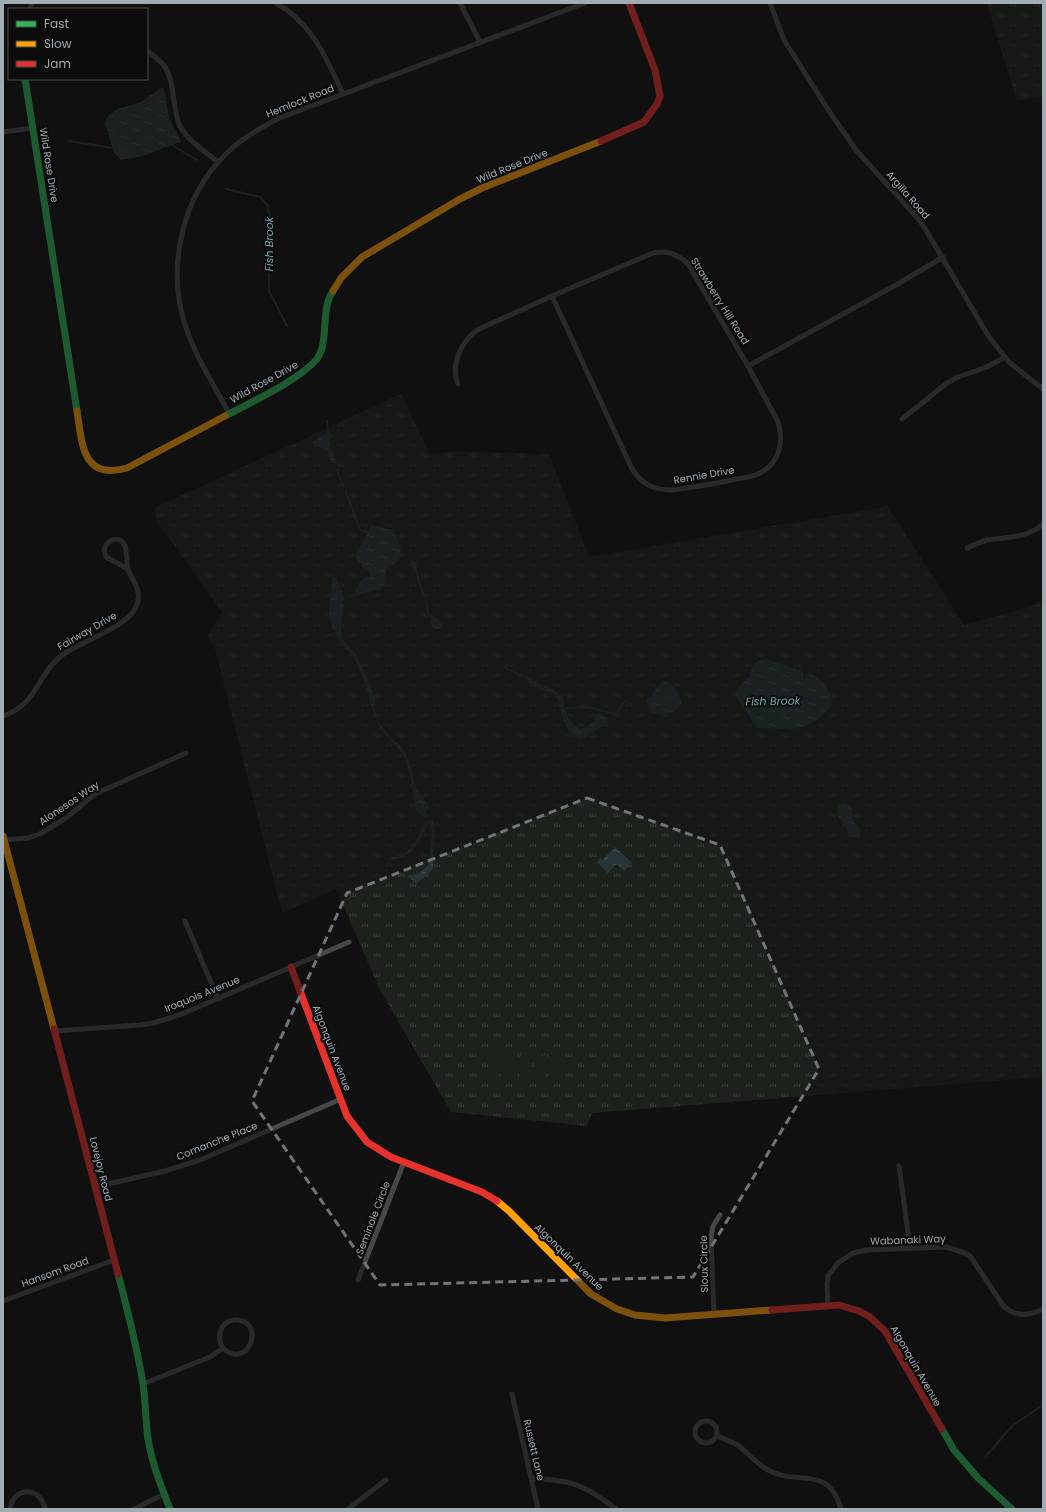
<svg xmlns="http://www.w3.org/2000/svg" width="1046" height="1512" font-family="Poppins,sans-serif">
  <defs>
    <pattern id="grass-tufts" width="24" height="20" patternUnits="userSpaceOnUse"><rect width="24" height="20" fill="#1c221b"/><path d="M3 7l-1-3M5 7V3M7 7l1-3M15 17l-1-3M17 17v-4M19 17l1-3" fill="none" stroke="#3a3f3a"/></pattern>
    <pattern id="water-ripples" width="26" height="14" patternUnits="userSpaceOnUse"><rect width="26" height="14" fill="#283537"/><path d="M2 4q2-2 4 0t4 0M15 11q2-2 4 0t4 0" fill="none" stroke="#445052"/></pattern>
  </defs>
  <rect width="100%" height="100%" fill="#111"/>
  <g fill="url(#grass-tufts)">
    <polygon points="1000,3 1043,3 1043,97 1017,101 987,4"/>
    <polygon points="401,394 430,454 454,451 549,454 589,557 880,508 887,505 964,625 1030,607 1041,601 1043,603 1043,1077 592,1113 587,1126 451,1112 380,990 336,889 282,913 215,649 207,637 222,612 156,520 154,508"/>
  </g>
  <g fill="#1c221b">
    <polygon points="490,1052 501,1053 499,1077 488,1076"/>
    <polygon points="504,1053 515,1054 513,1078 502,1077"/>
    <polygon points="521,1054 532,1055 530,1079 520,1078"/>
    <polygon points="536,1055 547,1056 545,1080 534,1079"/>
    <polygon points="551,1056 562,1057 560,1081 549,1080"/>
  </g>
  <g fill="url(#water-ripples)">
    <path d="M161,88l3,1c3,11 3,23 7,33 3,7 8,13 10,20l-39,14 -21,4 -7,-7 -9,-30 3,-7 9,-7 22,-6z"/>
    <polygon points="329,433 330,446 337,463 331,463 328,452 311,442"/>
    <polygon points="374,525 381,528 390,529 395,533 401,549 399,560 386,570 386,585 379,590 373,590 358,595 356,594 355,591 362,579 370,577 370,574 368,570 361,566 362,563 357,563 357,551 369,531 370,526"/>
    <path d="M411,560l5,2c1,17 10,33 13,51l12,9 1,4 -2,3h-6l-4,-6 1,-5 -4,-5 -1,-9 -8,-22 -2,-8 -6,-11z"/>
    <polygon points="334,575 339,584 344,597 341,632 343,639 355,653 370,683 375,699 374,707 379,723 391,739 400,745 409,760 415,787 427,803 429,808 424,813 419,813 416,810 410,774 405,759 398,747 393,743 380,728 371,705 367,688 354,658 340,643 331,624 329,611 332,579"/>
    <path d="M766,659l34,11 3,3 1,7 8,-6c10,6 25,21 18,33 -25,30 -41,20 -74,21l-8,-15 -12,-15v-5l4,-8 10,-9c0,-9 8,-17 16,-17z"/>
    <path d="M529,679c8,4 30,12 34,19 2,2 1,6 2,9 1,9 8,19 16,22l9,-5 4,-4 -2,-4 8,-3 8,6 -1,4 -25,16c-10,0 -17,-14 -20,-22 -2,-6 -1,-14 -5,-19 -5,-5 -21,-11 -28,-14z"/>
    <path d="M662,681c11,1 16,12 20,21 -6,13 -20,15 -33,10l-2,-11 1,-4 4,-1 1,-4z"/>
    <path d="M845,803l5,2c3,5 2,9 3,14 1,5 7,6 8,14l-3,4c-12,2 -8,-5 -13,-11 -5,-8 -10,-10 -6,-21z"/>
    <path d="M430,820l3,2 2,6 -2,39 -2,4 -15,13 -8,-8 1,-1 9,-1 10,-8 4,-31 -2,-11h-2l-9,18 -9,11 -18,8 -2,-4c21,0 28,-19 35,-36z"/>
    <polygon points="615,847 632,863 624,871 617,864 608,873 597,862 600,858 602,860"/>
  </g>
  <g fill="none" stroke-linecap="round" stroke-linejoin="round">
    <g stroke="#283537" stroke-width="2">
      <polyline points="69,141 113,148"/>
      <polyline points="172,145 197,160"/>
      <polyline points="226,189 260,197 268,206 270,219 269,291 287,326"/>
      <polyline points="327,421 328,435"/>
      <polyline points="337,469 342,484"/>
      <polyline points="346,492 360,530 370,533"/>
      <polyline points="505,667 520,676"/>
      <polyline points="526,677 531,681"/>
      <polyline points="563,706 565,708 587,707 615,714 626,700"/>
      <polyline points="986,1456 1013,1425 1043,1405"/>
    </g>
    <g stroke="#45484a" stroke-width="5">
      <path d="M276,3c37,21 50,55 67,91"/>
      <polyline points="460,3 480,42"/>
      <polyline points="770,3 784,40 827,108 856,150 920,221 927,232 989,337 1010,363 1043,389"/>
      <polyline points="30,9 32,3"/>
      <path d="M149,52c5,4 12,9 16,15 10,15 7,42 15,59 8,15 26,26 38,36"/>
      <polyline points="3,132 33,128"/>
      <path d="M552,296l80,173c10,15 21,21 40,21 21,-3 43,-6 64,-11 8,-1 17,-2 24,-6 20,-10 24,-32 18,-51l-30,-56"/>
      <path d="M458,384c-8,-19 3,-42 19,-54l75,-34 101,-43c14,-3 25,1 35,11l60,102 148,-81 47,-28"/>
      <path d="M229,413c-16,-30 -36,-60 -45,-92 -17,-56 -1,-125 41,-166 14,-15 34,-26 52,-36l308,-116"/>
      <polyline points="902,419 947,383 958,377 987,367 1005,357"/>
      <path d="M967,548c7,-3 13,-6 20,-8 19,-3 42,-2 56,-16"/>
      <path d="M3,716c35,-12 33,-40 58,-60 18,-14 67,-29 75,-49 7,-14 -2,-25 -8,-37 -1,-4 -1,-8 -1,-12 -1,-4 -1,-9 -2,-12 -5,-12 -20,-6 -21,5l2,6 22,12"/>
      <polyline points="4,840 28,838 40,834 66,818 95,794 186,753"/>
      <polyline points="185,921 218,999"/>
      <polyline points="55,1031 140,1025 153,1023 182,1014 349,942"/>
      <polyline points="899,1166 910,1248"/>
      <polyline points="95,1187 165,1171 200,1160 341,1099"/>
      <polyline points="358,1280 404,1162"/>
      <polyline points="3,1301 114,1260"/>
      <path d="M828,1306l-1,-22 1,-8 10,-13 15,-10 14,-3 79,-3 19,6 5,3 34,51c13,10 25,9 39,2"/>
      <polyline points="714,1314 711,1237 713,1226 720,1215"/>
      <path d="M143,1384l67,-27 13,-9c-7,-11 -3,-27 12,-28 32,-1 14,52 -12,28"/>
      <polyline points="512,1394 538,1509"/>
      <circle cx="706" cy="1432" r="11"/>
      <path d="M717,1436c7,3 16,6 22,10 10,8 18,18 29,24 30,17 60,-7 73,39"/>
      <path d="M531,1478c11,1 23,1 35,4 19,4 34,15 50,27"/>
      <path d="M10,1509c3,-23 31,-23 35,0"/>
      <polyline points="134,1509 164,1494"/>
      <polyline points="348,1509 386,1480"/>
    </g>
    <g stroke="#30b455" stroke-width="7">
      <polyline points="25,79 77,411"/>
      <path d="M225,416c26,-14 73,-35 92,-57 2,-3 4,-7 5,-11 5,-18 0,-41 11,-57"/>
      <path d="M118,1274c9,34 18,69 24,104 4,20 3,41 6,61 4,25 13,47 22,70"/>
      <polyline points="942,1429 954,1450 978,1478 1012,1509"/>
    </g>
    <g stroke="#ff9f0a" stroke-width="7">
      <polyline points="333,291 341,278 362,257 460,199 482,188 601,141"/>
      <path d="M77,411c5,32 5,70 50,57l98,-52"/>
      <polyline points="3,836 54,1029"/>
      <polyline points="497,1201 509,1211 591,1294 617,1309 635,1315 665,1318 772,1310"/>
    </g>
    <g stroke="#e5322d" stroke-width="7">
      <polyline points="601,141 644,122 657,104 660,96 655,70 629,3"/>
      <polyline points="291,967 347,1116 367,1142 391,1157 482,1192 497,1201"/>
      <polyline points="54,1029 118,1274"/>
      <polyline points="772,1310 839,1305 859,1311 870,1317 885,1331 942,1429"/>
    </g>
  </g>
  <path d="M0 0H1046V1512H0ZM587,798l133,47 99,224 -126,208 -313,8 -128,-184 95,-208z" fill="#111" fill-opacity=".55" fill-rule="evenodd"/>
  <path fill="none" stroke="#6f767a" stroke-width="3" stroke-dasharray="8 5" stroke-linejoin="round" d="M587,798l133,47 99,224 -126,208 -313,8 -128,-184 95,-208z"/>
  <g text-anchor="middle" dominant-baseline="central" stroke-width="4" stroke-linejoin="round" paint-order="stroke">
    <g font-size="10" fill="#a1acb3" stroke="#0c0c0d">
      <text transform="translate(300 101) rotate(-22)">Hemlock Road</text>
      <text transform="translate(49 165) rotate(81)">Wild Rose Drive</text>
      <text transform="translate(512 166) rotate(-22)">Wild Rose Drive</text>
      <text transform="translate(908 195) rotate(49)">Argilla Road</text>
      <text transform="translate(720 301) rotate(58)">Strawberry Hill Road</text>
      <text transform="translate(264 382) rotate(-29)">Wild Rose Drive</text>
      <text transform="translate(704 475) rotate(-10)">Rennie Drive</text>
      <text transform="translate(87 631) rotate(-30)">Fairway Drive</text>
      <text transform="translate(69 803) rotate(-34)">Alonesos Way</text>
      <text transform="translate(202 994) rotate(-22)">Iroquois Avenue</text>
      <text transform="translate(332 1048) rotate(69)">Algonquin Avenue</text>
      <text transform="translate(217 1141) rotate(-22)">Comanche Place</text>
      <text transform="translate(101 1169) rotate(76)">Lovejoy Road</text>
      <text transform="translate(373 1218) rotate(-69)">Seminole Circle</text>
      <text transform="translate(908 1240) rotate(-2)">Wabanaki Way</text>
      <text transform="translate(569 1257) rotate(44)">Algonquin Avenue</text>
      <text transform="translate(704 1264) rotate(-91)">Sioux Circle</text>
      <text transform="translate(55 1272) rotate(-20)">Hansom Road</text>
      <text transform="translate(916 1366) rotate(60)">Algonquin Avenue</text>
      <text transform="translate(534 1450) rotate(77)">Russett Lane</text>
    </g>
    <g font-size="11" font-style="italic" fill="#76a6b0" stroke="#0c0c0d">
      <text transform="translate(269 244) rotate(-90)">Fish Brook</text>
      <text transform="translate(773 701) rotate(-1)">Fish Brook</text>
    </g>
  </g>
  <rect width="1046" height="1512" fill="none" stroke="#a1acb3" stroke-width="8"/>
  <rect x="8" y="8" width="140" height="72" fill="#0c0c0d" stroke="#484c4f"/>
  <rect x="16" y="21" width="20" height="6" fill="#30b455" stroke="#484c4f"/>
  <text x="44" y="28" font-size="12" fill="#a1acb3">Fast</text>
  <rect x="16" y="41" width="20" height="6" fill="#ff9f0a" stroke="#484c4f"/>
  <text x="44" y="48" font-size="12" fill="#a1acb3">Slow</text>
  <rect x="16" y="61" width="20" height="6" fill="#e5322d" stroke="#484c4f"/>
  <text x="44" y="68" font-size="12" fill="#a1acb3">Jam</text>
</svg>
